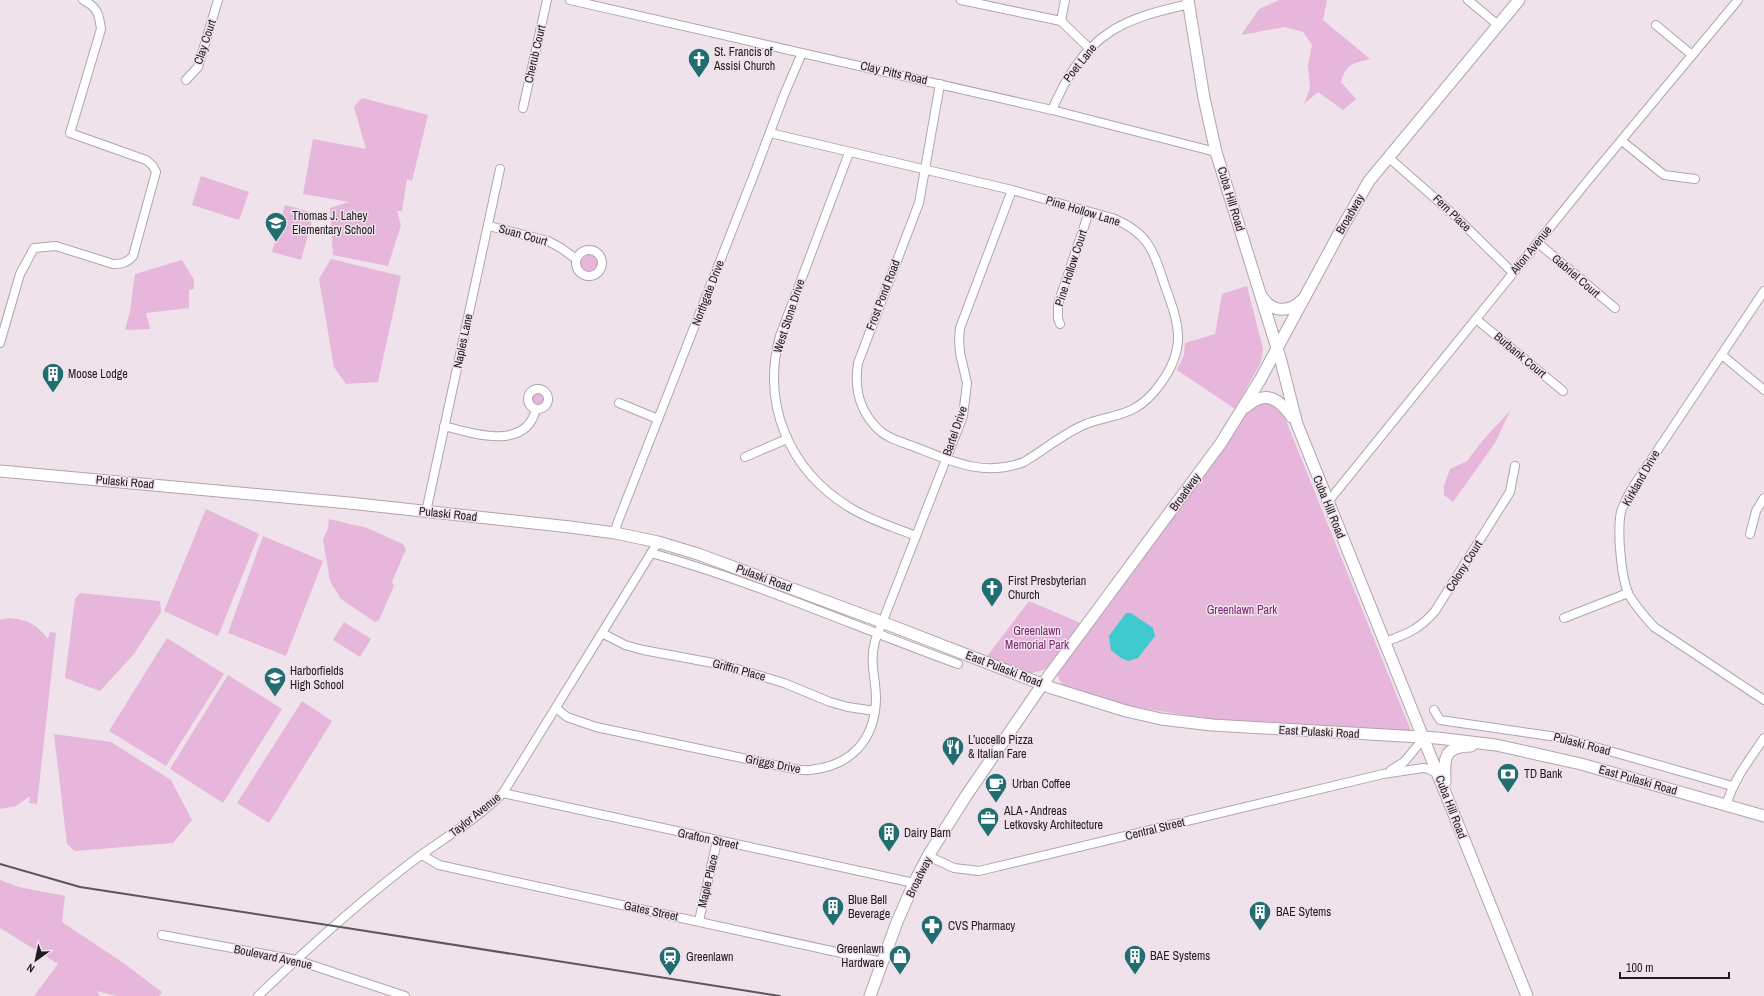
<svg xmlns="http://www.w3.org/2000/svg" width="1764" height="996" font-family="'Archivo Narrow',sans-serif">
  <rect width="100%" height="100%" fill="#efe2eb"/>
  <g fill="#e6b6db">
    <path d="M1279,0h48l-4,20 47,39c-17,4 -24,5 -29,23l15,17 -13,11 -25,-18 -14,12 6,-16 -2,-23 4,-20 -9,-13 -18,-5 -44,8 18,-26z"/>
    <polygon points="362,98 428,115 412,181 407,179 402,211 397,211 401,225 388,266 333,255 330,208 349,202 303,194 313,139 366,149 354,107"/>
    <polygon points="201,176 249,192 239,220 192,205"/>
    <polygon points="285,205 314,213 301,260 272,252"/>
    <circle cx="589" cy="263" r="11"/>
    <polygon points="331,259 401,276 378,382 346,384 334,367 319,279"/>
    <polygon points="182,260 194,280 194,289 189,290 189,308 146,313 150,329 125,330 130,311 135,274"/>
    <polygon points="1247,286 1263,349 1261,362 1235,409 1177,370 1184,355 1185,343 1215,334 1222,294"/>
    <circle cx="538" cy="399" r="8"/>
    <polygon points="1260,400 1281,408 1411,731 1216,720 1128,706 1063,687 1057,674 1254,404"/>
    <polygon points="1510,411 1495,443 1453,502 1444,495 1444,486 1450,469 1467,461 1483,440"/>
    <polygon points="206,509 259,534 218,636 164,611"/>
    <polygon points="329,519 367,528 403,544 406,549 392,582 394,586 379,620 375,622 341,599 330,581 323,540 328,528"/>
    <polygon points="263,536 323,561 286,656 228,633"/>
    <polygon points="80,593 160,601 161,612 134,654 100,691 65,678 75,599"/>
    <polygon points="1029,601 1083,624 1050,668 1025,675 985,659"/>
    <path d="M10,618c19,2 26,6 38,21l2,-7 6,1 -19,171 -8,-1 1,-7 -14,10 -16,3v-189z"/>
    <polygon points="344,622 371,639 360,657 333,640"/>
    <polygon points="167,638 224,674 166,766 109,731"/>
    <polygon points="228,675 282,709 223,803 170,769"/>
    <polygon points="302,701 332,721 269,823 237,803"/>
    <polygon points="54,734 111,742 171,780 192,820 173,843 75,851 67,844"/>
    <polygon points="0,880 19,887 65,896 62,922 122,962 162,992 159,996 116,996 97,991 100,996 34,996 58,964 0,928"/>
  </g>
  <polygon fill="#3fcacf" points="1126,613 1131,613 1153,628 1155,636 1138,658 1128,661 1121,658 1111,650 1109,636"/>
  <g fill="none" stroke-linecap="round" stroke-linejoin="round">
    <g stroke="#b0a4ad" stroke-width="10">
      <g id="minor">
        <polyline points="570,0 1052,110 1216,152"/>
        <polyline points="961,0 1061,21 1090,49"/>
        <polyline points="1468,0 1498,25"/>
        <polyline points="1061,21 1065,0"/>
        <polyline points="1656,25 1692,55"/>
        <polyline points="186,80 198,67 218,0"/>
        <polyline points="523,108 547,0"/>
        <path d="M1052,110c13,-30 30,-60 58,-78 22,-15 53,-22 79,-28"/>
        <path d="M770,133l242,57 100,28c37,15 41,32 53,68 14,38 22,61 -4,97 -7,10 -15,19 -26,25 -15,9 -33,9 -49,16 -22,9 -42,26 -62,38 -40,15 -71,0 -109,-15 -12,-5 -27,-8 -36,-17 -20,-19 -25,-41 -21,-67l61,-160 21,-119"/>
        <polyline points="1622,141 1664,175 1695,179"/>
        <path d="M849,153l-69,183c-19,68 9,134 69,171 20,13 45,20 67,29"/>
        <polyline points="1388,157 1453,214 1513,273"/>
        <polyline points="489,226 548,241 561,248 576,259"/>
        <polyline points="1538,243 1615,308"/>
        <circle cx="589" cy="263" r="13"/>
        <path d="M1764,291l-133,199c-3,7 -8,15 -10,22 -4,19 0,66 8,83 7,12 16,22 25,32l110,73"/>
        <polyline points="1476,319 1563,391"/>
        <polyline points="1060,324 1058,318 1058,304 1089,212"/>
        <path d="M0,343l20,-69 14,-26 22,-2 57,18c9,0 14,-1 20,-8l23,-84 -3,-6 -7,-6 -76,-27 31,-104c-2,-16 -4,-22 -18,-29"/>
        <polyline points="1722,355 1764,390"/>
        <circle cx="538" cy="399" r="10"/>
        <polyline points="619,403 658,419"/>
        <path d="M444,426c30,8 82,25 92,-17"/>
        <polyline points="745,457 787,439"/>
        <polyline points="1327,503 1590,178 1738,0"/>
        <polyline points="426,512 500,169"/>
        <polyline points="615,533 617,524 753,177 784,95 802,53"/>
        <polyline points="1750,534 1756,511 1764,498"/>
        <path d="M651,553c105,29 205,74 307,111"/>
        <polyline points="1564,618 1628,593"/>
        <polyline points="602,633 625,645 643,650 724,665 784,683 830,702 848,707 875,711"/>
        <path d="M1385,642c22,-8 35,-13 50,-31l75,-119 5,-26"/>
        <path d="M556,708l11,9 29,10 193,41c7,1 14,3 21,2 41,-4 65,-30 66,-71 0,-22 -7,-35 -1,-58l88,-225 4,-33 -7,-30 -1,-14 1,-11 52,-138"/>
        <polyline points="1434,710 1440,720 1564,738 1732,786"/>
        <polyline points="1391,770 1404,762 1424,738"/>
        <polyline points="503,793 914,883"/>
        <path d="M1726,805c9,-28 22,-43 38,-67"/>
        <polyline points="422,855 439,865 882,962"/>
        <polyline points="928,856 954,868 979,871 1383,774 1423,768 1429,769 1439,775"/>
        <polyline points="699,921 717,841"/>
        <polyline points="162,935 296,960 405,996"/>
        <path d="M258,996c52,-50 105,-98 163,-141 28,-20 57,-37 82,-62l155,-251"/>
      </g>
    </g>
    <g stroke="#b0a4ad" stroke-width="13">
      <g id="major">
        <polyline points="1188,0 1204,98 1216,152 1281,361 1297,424 1527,996"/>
        <path d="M1262,297c10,16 29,16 41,2"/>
        <path d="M1246,407c20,-18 33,-8 46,10"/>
        <polyline points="0,471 349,503 570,527 615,533 658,542 698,554 882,622 1052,688 1126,711 1161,719 1212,725 1437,738 1496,745 1581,764 1764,816"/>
        <path d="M1445,782c-1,-23 -2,-36 26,-36"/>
        <polyline points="870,996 897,922 914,883 928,856 966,796 1042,685 1221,443 1260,380 1342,228 1369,181 1519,0"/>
      </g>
    </g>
    <use href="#minor" stroke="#fff" stroke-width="8"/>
    <use href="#major" stroke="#fff" stroke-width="11"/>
    <polyline stroke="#5c565a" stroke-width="2" points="0,864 80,887 334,926 780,996"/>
  </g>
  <defs>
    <g id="church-pin" transform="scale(1.15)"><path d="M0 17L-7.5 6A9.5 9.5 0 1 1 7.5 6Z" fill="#226d70" stroke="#efe2eb"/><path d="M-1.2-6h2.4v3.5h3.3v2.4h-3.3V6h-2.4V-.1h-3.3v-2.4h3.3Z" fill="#fff"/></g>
    <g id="school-pin" transform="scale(1.15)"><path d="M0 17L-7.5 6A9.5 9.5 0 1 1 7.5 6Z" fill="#226d70" stroke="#efe2eb"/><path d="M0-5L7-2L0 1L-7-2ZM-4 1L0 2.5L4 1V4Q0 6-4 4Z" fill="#fff"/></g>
    <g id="building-pin" transform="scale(1.15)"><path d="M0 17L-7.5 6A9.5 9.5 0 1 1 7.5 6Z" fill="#226d70" stroke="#efe2eb"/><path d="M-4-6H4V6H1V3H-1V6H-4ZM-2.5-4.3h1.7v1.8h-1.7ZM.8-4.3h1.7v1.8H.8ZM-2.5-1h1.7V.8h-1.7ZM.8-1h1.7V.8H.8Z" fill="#fff"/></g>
    <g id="restaurant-pin" transform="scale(1.15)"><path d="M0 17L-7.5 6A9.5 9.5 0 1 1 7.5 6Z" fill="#226d70" stroke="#efe2eb"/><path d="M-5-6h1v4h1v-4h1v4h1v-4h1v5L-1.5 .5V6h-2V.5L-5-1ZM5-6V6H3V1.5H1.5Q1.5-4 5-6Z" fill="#fff"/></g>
    <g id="bank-pin" transform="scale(1.15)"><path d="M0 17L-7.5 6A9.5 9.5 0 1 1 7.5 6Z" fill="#226d70" stroke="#efe2eb"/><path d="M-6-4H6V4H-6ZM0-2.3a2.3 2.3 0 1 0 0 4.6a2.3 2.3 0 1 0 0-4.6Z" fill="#fff"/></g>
    <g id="cafe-pin" transform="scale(1.15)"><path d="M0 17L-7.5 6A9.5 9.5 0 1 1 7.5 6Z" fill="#226d70" stroke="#efe2eb"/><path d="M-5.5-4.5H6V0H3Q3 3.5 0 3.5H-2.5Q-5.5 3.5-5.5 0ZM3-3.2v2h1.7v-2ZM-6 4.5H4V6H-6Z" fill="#fff"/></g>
    <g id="office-pin" transform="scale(1.15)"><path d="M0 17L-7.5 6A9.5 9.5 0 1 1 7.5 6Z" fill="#226d70" stroke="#efe2eb"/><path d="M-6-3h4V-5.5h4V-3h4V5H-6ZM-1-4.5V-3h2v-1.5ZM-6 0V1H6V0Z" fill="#fff"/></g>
    <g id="pharmacy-pin" transform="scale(1.15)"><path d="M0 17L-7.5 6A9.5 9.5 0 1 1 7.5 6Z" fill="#226d70" stroke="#efe2eb"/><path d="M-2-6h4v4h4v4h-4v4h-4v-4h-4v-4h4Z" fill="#fff"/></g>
    <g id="shop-pin" transform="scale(1.15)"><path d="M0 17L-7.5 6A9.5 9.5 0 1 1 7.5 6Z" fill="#226d70" stroke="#efe2eb"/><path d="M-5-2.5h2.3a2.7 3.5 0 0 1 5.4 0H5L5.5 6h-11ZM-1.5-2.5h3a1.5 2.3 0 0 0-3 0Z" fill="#fff"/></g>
    <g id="station-pin" transform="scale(1.15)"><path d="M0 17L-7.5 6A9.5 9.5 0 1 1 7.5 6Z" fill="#226d70" stroke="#efe2eb"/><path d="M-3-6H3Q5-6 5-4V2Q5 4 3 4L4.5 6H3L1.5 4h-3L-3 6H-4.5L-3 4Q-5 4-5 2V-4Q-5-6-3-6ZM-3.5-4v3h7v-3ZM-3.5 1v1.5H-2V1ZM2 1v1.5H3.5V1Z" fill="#fff"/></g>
  </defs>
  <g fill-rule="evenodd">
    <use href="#church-pin" x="699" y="59"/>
    <use href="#school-pin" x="276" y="223"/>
    <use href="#building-pin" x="53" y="374"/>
    <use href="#church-pin" x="992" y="588"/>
    <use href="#school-pin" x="275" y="678"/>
    <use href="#restaurant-pin" x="953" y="747"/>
    <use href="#bank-pin" x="1508" y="774"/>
    <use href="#cafe-pin" x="996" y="784"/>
    <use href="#office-pin" x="988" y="818"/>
    <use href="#building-pin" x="889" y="833"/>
    <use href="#building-pin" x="833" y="907"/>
    <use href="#building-pin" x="1260" y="912"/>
    <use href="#pharmacy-pin" x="932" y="926"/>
    <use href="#shop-pin" x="900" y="956"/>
    <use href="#building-pin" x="1135" y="956"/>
    <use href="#station-pin" x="670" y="957"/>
  </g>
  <g text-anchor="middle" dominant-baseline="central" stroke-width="3" stroke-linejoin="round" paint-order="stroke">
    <g font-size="12" fill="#201c1f" stroke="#efe2eb">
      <text transform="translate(205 42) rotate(-72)">Clay Court</text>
      <text transform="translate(535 54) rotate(-77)">Cherub Court</text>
      <text transform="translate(1080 63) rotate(-51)">Poet Lane</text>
      <text transform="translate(894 73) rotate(13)">Clay Pitts Road</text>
      <text transform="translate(1231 199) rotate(73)">Cuba Hill Road</text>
      <text transform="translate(1083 211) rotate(17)">Pine Hollow Lane</text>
      <text transform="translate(1452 213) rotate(44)">Fern Place</text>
      <text transform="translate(1350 214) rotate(-60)">Broadway</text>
      <text transform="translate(523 235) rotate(16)">Suan Court</text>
      <text transform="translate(1531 250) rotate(-51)">Alton Avenue</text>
      <text transform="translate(1071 268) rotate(-72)">Pine Hollow Court</text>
      <text transform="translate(1576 276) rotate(41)">Gabriel Court</text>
      <text transform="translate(708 293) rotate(-69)">Northgate Drive</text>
      <text transform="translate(883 295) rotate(-69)">Frost Pond Road</text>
      <text transform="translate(789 316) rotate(-72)">West Stone Drive</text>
      <text transform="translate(463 341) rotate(-78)">Naples Lane</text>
      <text transform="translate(1520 355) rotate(40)">Burbank Court</text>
      <text transform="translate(955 431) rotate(-71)">Bartel Drive</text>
      <text transform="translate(1641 478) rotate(-60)">Kirkland Drive</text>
      <text transform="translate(125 482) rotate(5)">Pulaski Road</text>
      <text transform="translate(1185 492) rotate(-54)">Broadway</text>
      <text transform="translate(1329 507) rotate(68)">Cuba Hill Road</text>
      <text transform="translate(448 514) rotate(6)">Pulaski Road</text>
      <text transform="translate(1464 566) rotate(-58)">Colony Court</text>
      <text transform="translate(764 578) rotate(20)">Pulaski Road</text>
      <text transform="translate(1004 669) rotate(21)">East Pulaski Road</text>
      <text transform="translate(739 670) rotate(15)">Griffin Place</text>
      <text transform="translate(1319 732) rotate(3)">East Pulaski Road</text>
      <text transform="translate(1582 744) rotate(15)">Pulaski Road</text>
      <text transform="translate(773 764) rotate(11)">Griggs Drive</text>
      <text transform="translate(1638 780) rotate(16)">East Pulaski Road</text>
      <text transform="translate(1451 807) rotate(69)">Cuba Hill Road</text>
      <text transform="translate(475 815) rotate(-39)">Taylor Avenue</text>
      <text transform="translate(1155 829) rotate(-14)">Central Street</text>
      <text transform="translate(708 839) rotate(12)">Grafton Street</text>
      <text transform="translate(919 877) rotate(-64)">Broadway</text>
      <text transform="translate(708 881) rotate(-77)">Maple Place</text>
      <text transform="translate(651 911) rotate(12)">Gates Street</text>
      <text transform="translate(273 957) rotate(12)">Boulevard Avenue</text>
    </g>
    <g font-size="12" fill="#201c1f" stroke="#efe2eb" text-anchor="start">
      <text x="714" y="52">St. Francis of<tspan x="714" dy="14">Assisi Church</tspan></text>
      <text x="292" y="216">Thomas J. Lahey<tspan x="292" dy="14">Elementary School</tspan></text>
      <text x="68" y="374">Moose Lodge</text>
      <text x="1008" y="581">First Presbyterian<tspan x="1008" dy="14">Church</tspan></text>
      <text x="290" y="671">Harborfields<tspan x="290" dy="14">High School</tspan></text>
      <text x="968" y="740">L’uccello Pizza<tspan x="968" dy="14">&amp; Italian Fare</tspan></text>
      <text x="1524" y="774">TD Bank</text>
      <text x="1012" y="784">Urban Coffee</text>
      <text x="1004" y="811">ALA - Andreas<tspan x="1004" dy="14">Letkovsky Architecture</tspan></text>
      <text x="904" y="833">Dairy Barn</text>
      <text x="848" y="900">Blue Bell<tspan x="848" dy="14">Beverage</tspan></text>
      <text x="1276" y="912">BAE Sytems</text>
      <text x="948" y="926">CVS Pharmacy</text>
      <text x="884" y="949" text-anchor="end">Greenlawn<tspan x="884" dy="14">Hardware</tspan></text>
      <text x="1150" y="956">BAE Systems</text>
      <text x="686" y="957">Greenlawn</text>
    </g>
    <g font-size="12" fill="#7d286f" stroke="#efe2eb">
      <text x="1242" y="610">Greenlawn Park</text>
      <text x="1037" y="631">Greenlawn<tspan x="1037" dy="14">Memorial Park</tspan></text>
    </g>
  </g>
  <g transform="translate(36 960) rotate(213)" stroke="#efe2eb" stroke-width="3" paint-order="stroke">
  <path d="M0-3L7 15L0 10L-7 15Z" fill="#201c1f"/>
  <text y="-6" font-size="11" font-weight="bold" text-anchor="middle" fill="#201c1f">N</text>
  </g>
  <path d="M1620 972v6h109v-6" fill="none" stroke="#201c1f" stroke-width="2"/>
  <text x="1626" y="972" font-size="12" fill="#201c1f" stroke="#efe2eb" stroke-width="3" paint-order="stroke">100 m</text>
</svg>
